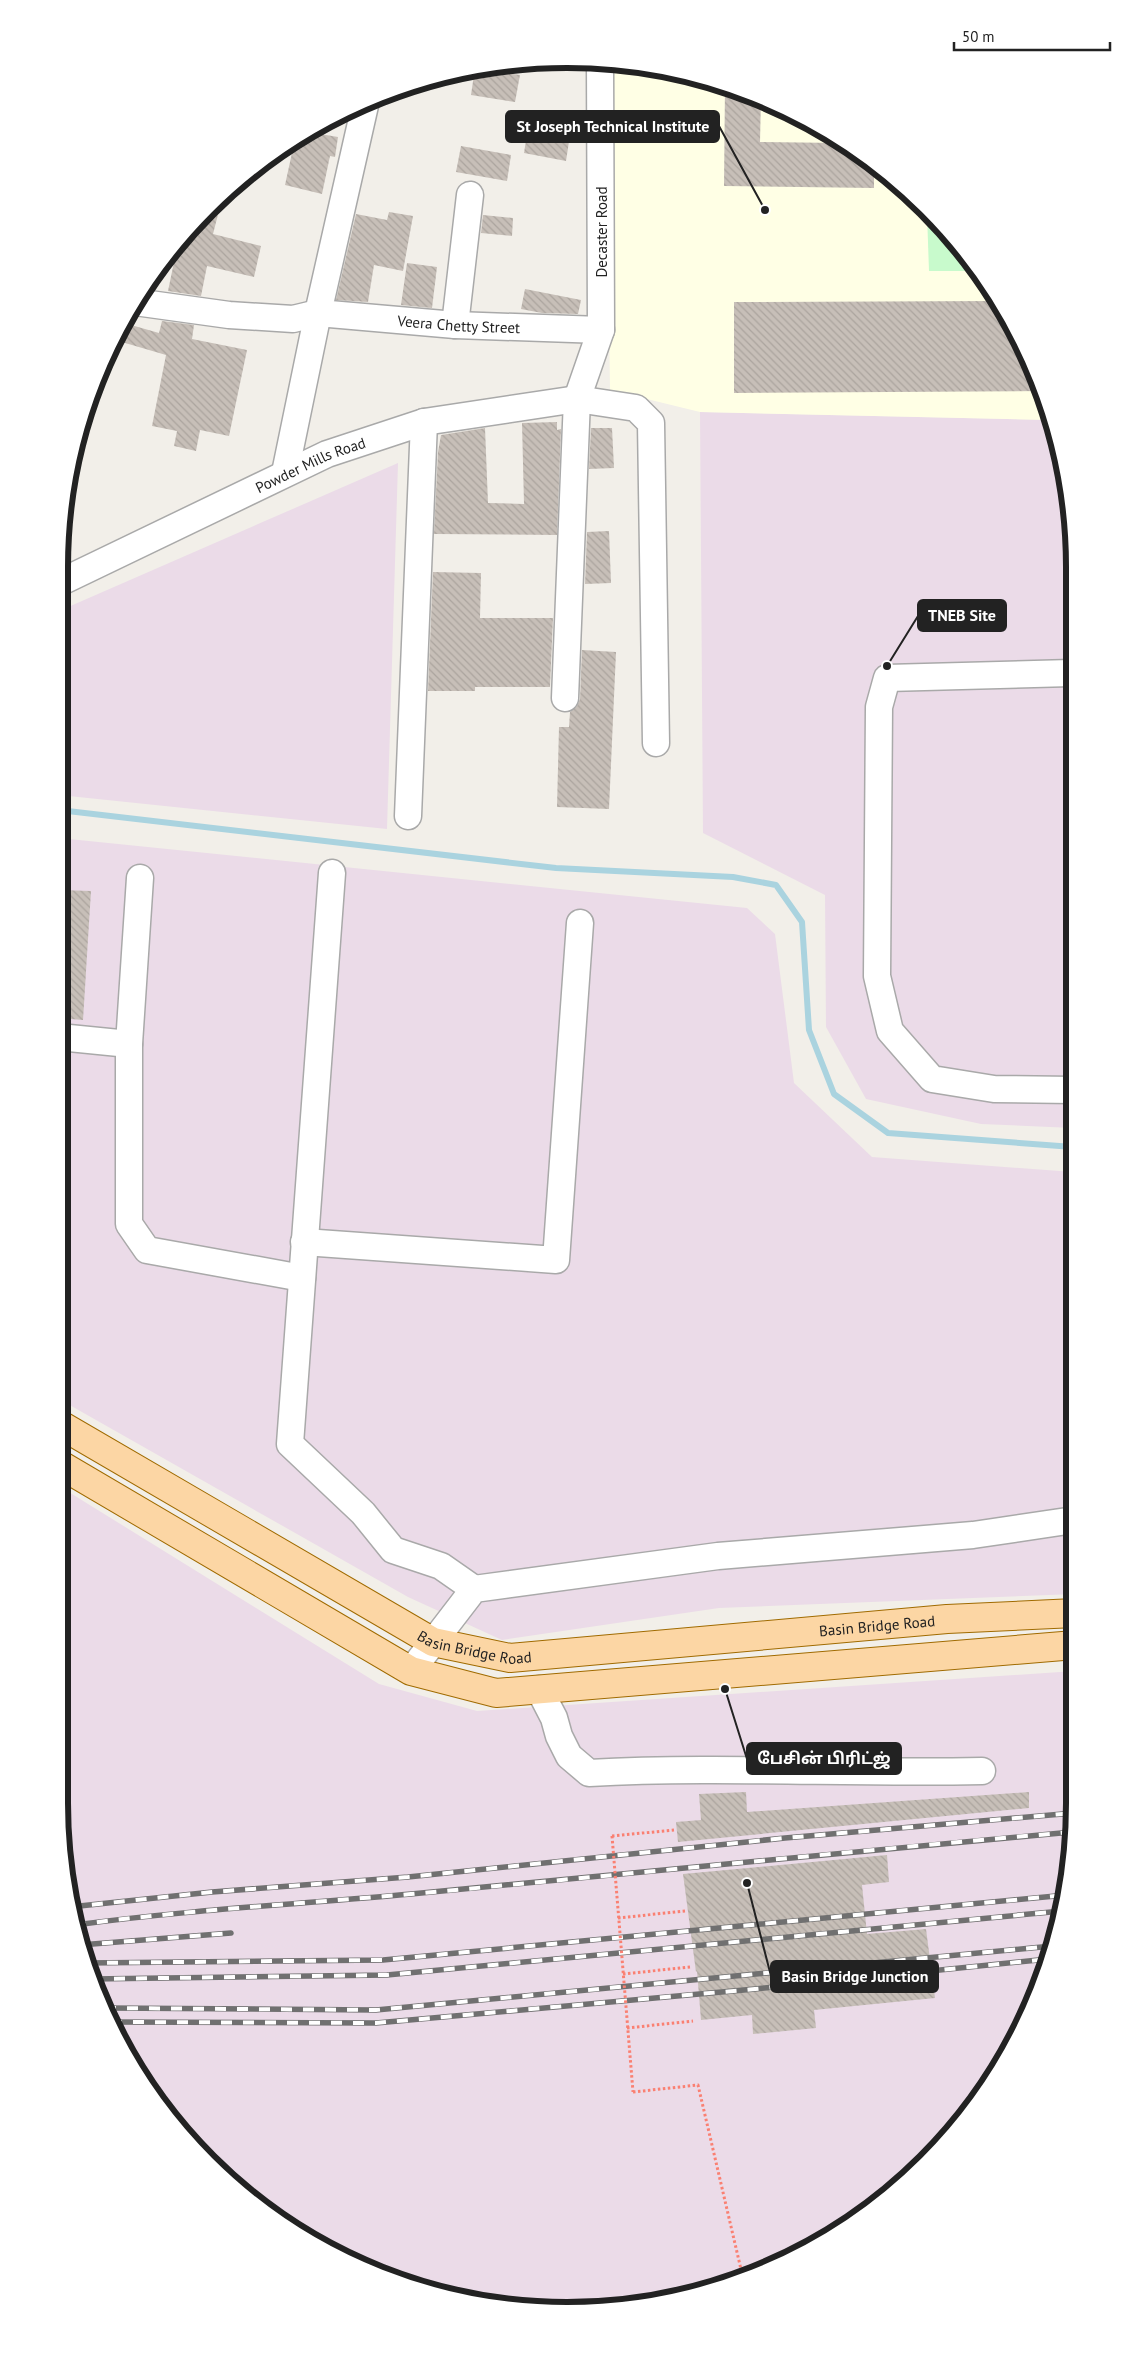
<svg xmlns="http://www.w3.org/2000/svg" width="1134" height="2369" font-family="'PT Sans','Noto Sans Tamil',sans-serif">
  <defs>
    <pattern id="building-back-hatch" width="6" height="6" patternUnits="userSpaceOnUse" patternTransform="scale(1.25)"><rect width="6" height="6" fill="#c7bfb8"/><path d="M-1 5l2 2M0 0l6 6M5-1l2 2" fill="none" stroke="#aba49e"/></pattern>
  </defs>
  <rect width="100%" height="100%" fill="#f2efe9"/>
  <g fill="#ebdbe8">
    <polygon points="700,412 1049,420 1071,500 1073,1128 981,1124 866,1099 826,1027 825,895 703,833"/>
    <polygon points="398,463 387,829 59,795 59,611"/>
    <polygon points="59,838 747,908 775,934 794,1083 872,1157 1073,1172 1075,1594 719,1608 502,1640 408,1597 59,1399"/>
    <polygon points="59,1486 379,1684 477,1711 1075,1671 1075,1802 1066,1901 1037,1996 990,2084 949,2137 877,2205 821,2242 730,2283 634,2306 567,2310 468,2301 403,2283 313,2242 232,2184 185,2137 127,2056 86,1966 68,1901 59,1802"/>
  </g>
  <polygon fill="#ffffe5" points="606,63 666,68 761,97 876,164 970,257 1036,372 1049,420 700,412 610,390"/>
  <polygon fill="#c8facc" points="927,214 970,257 978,271 929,271"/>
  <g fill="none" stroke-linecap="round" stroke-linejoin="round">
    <polyline stroke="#aad3df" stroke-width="6" points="59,810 556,868 733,877 776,885 802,922 809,1030 834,1094 888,1133 1073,1147"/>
  </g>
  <g fill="url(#building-back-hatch)">
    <polygon points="475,68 520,75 515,102 471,95"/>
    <polygon points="725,86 761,97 760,142 840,143 874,163 874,188 724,186"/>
    <polygon points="528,128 570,135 566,161 524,153"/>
    <polygon points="308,132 338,137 335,157 330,156 322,194 285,185 295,139"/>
    <polygon points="461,146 511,155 507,181 456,172"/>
    <polygon points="223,195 213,234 261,246 254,277 207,266 201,296 168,291 178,243 207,208"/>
    <polygon points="389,212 413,216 403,271 374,265 368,302 336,300 356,214 387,220"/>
    <polygon points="483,215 513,218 512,236 481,233"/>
    <polygon points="407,263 437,267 432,308 401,305"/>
    <polygon points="525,289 581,300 578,314 542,313 521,309"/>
    <polygon points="995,301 1036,372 1042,391 734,393 734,302"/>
    <polygon points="162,321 194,325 192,339 247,350 229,436 200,430 196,451 174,446 177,431 152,426 166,355 115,340 124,323 159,333"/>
    <polygon points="557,422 557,430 561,429 557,535 434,534 438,452 441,435 485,428 488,503 524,504 522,423"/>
    <polygon points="591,428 612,428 614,468 589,469"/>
    <polygon points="609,531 611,583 585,584 587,532"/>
    <polygon points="433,572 481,573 480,618 553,618 550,687 475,687 475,691 428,691"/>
    <polygon points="582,650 616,652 609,809 557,807 559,727 569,727 570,712 577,706 580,699"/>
    <polygon points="59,890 91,891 83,1020 59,1018"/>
    <polygon points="746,1792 747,1812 1029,1792 1029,1808 678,1842 676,1822 701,1820 699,1794"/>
    <polygon points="887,1855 889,1882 862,1885 867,1934 926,1929 935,1998 814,2010 816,2028 753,2034 752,2015 701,2020 697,1971 696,1972 683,1874"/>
  </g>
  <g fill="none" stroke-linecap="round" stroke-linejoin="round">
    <g stroke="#a9a9a9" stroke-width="29">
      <g id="minor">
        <path id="s1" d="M135,302l94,13 64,4 25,-6 137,12 146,5"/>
        <polyline points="455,325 470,195"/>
        <polyline points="285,473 318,313 366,101"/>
        <path id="s2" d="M59,583l268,-129 97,-32 153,-23 59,9 15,15 5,320"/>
        <polyline points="1071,673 887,678 879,707 877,976 890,1031 932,1079 994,1089 1073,1090"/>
        <polyline points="565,698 577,399 601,330 600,62"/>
        <polyline points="408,816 424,422"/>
        <polyline points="332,873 290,1444 363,1513 393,1550 441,1566 474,1589"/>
        <polyline points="59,1037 129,1044 140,878"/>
        <polyline points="129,1044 129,1224 147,1250 302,1278"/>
        <polyline points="304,1242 556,1260 580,923"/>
        <polyline points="411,1671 474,1589 718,1556 973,1535 1074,1520"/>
        <path d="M539,1689l15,29 5,18 10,20 20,17c130,-7 262,1 393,-2"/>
      </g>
    </g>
    <g stroke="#a06b00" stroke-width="30">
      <g id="major">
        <path id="s3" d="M59,1424l374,218 77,16 437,-39 128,-6"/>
        <polyline points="59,1464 411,1671 496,1693 1075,1645"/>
      </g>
    </g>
    <g stroke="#fa8072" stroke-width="3" stroke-dasharray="2.5 2.5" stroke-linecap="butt">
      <polyline points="612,1836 674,1830"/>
      <polyline points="618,1918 685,1911"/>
      <polyline points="623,1974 690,1967"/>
      <polyline points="627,2028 693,2021"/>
      <polyline points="633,2092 698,2085 743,2278"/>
    </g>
    <use href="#minor" stroke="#fff" stroke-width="26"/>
    <use href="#major" stroke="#fcd6a4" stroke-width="28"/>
    <g stroke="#707070" stroke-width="5.5">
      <g id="rail">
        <polyline points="70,1907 212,1892 408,1877 785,1838 1074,1813"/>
        <path d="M75,1925c112,-15 224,-21 336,-31 220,-20 441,-43 661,-62"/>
        <polyline points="80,1945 231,1933"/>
        <polyline points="85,1963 383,1960 1066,1895"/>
        <polyline points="92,1979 387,1975 1062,1911"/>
        <polyline points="105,2008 376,2010 1052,1946"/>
        <polyline points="111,2022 376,2023 755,1989 1048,1959"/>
      </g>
    </g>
    <use href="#rail" stroke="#fff" stroke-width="4" stroke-dasharray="11" stroke-linecap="butt"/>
    <polyline stroke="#fa8072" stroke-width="3" stroke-dasharray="2.5 2.5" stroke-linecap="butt" points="612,1836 633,2092"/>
  </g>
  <g text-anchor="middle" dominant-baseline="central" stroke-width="4" stroke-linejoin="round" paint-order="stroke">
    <g font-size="15" fill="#222" stroke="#fff">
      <text transform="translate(601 232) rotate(-90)">Decaster Road</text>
      <text stroke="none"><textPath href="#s1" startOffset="326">Veera Chetty Street</textPath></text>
      <text stroke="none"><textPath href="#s2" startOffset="278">Powder Mills Road</textPath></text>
      <text stroke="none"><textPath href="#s3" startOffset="880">Basin Bridge Road</textPath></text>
      <text stroke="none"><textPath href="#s3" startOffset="475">Basin Bridge Road</textPath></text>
    </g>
  </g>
  <path d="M0 0H1134V2369H0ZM567 68H567A499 499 0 0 1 1066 567V1803A499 499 0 0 1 567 2302H567A499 499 0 0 1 68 1803V567A499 499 0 0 1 567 68Z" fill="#fff" fill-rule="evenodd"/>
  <path fill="none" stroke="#222" stroke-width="6" d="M567 68H567A499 499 0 0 1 1066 567V1803A499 499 0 0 1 567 2302H567A499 499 0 0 1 68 1803V567A499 499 0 0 1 567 68Z"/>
  <path fill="none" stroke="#222" stroke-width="2" d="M765 210L719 126M887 666L918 616M725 1689L747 1759M747 1883L771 1976"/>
  <g fill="#222" stroke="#fff" stroke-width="2">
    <circle cx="765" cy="210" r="5"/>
    <circle cx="887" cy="666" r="5"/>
    <circle cx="725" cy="1689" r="5"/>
    <circle cx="747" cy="1883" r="5"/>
  </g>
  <g fill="#222" stroke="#222" stroke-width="2">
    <rect x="506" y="111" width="213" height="31" rx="5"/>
    <rect x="918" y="600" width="88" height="31" rx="5"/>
    <rect x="747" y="1743" width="154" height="31" rx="5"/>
    <rect x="771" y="1961" width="167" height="31" rx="5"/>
  </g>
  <g font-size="16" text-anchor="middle" font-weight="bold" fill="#fff">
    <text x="613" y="132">St Joseph Technical Institute</text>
    <text x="962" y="621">TNEB Site</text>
    <text x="824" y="1764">பேசின் பிரிட்ஜ்</text>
    <text x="855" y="1982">Basin Bridge Junction</text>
  </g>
  <path d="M954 42v8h156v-8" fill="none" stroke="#222222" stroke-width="2.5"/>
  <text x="962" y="42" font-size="15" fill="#222222" stroke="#ffffff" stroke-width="4" paint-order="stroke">50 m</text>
</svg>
